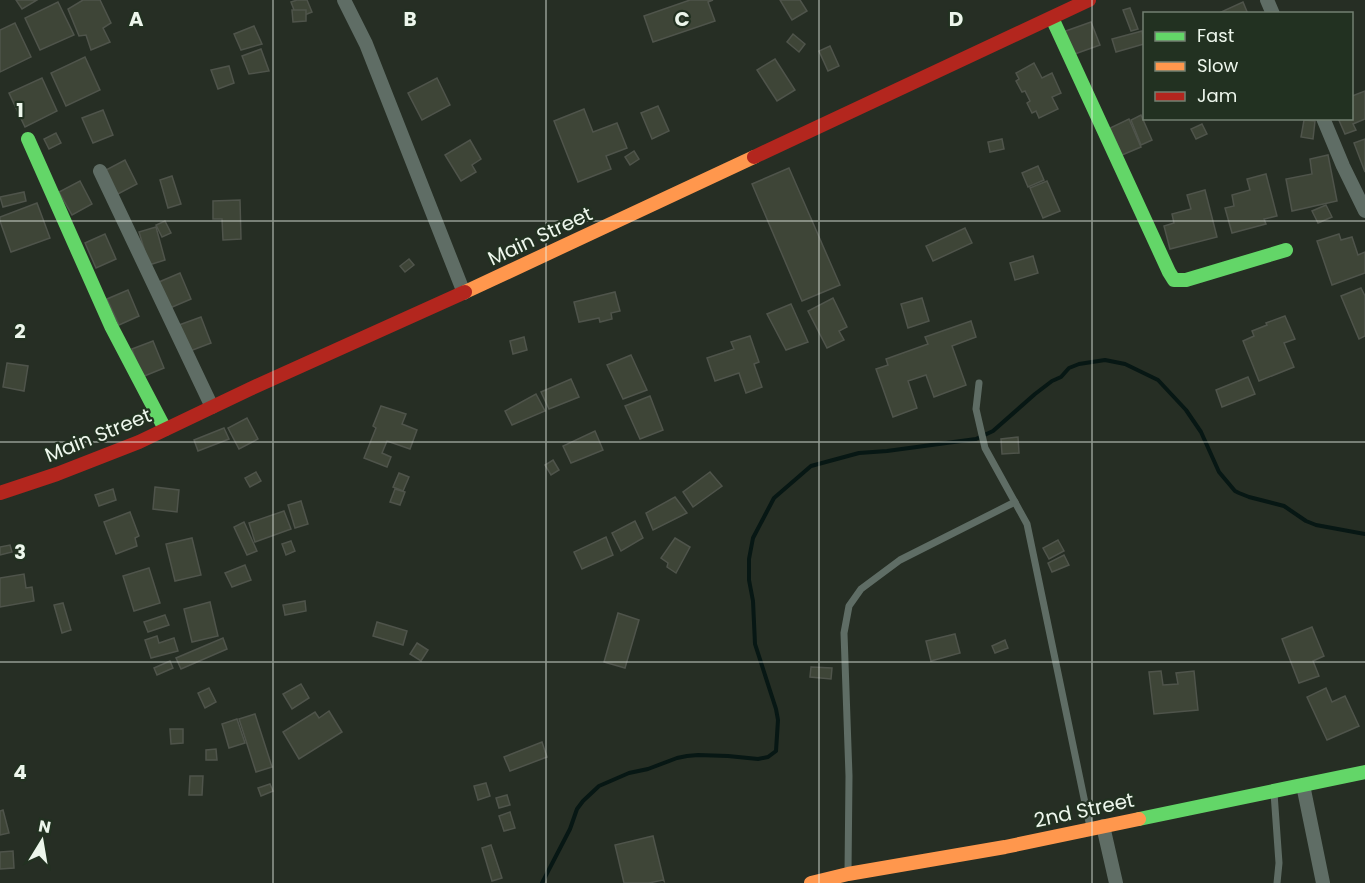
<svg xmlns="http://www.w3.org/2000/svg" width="1365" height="883" font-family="Poppins,sans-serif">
  <rect width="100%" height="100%" fill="#262e24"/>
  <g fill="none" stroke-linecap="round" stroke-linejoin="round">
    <polyline stroke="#071714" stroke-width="4" points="542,883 570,829 577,809 583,801 599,786 629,773 648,769 677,758 687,756 698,755 728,756 758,759 768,757 776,751 778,720 776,709 755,644 753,601 749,580 749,559 753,538 774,498 811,466 859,453 887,451 976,439 993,431 1035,394 1052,381 1061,377 1069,368 1079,364 1105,360 1125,364 1158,380 1186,410 1201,432 1219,472 1235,491 1239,493 1249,497 1284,506 1306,521 1316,525 1365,534"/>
  </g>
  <g fill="#3e4537" stroke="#4f544b" stroke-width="1.5">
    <polygon points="16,0 37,0 22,9"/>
    <polygon points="100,0 111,23 103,28 110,42 91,50 86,35 79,36 68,9 83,0"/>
    <polygon points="297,0 307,0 312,12 297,18 291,2"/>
    <polygon points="690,0 713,0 708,2 715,21 653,42 644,16"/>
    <polygon points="780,0 800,0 807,11 792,20"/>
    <polygon points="58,2 74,35 40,50 25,18"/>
    <polygon points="1243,2 1248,14 1222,14 1221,12"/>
    <polygon points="1130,8 1138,29 1131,31 1123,10"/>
    <polygon points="292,10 306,10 306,21 293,22"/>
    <polygon points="1091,22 1100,45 1072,55 1063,32"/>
    <polygon points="15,23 31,57 0,72 0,30"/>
    <polygon points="254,26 262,44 241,50 234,34"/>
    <polygon points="1142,31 1144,44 1116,52 1112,39"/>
    <polygon points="793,34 805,44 799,52 787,42"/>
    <polygon points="830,46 839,66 828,71 819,51"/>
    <polygon points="261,49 269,71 249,74 242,56"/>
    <polygon points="85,57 100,90 66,106 51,73"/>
    <polygon points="775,59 795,90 777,101 757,70"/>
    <polygon points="1034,63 1042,78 1052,73 1061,93 1052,97 1058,109 1039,118 1036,111 1032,113 1027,103 1030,101 1025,91 1022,92 1016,81 1019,79 1016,73"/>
    <polygon points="229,66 234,83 218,89 211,70"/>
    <polygon points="42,78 57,111 25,127 9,93"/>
    <polygon points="437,78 450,105 422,120 408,93"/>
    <polygon points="1365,91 1365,119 1353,124 1356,130 1345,134 1338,118 1352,118 1352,96"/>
    <polygon points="658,106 669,131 652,139 641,113"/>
    <polygon points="584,109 593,132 617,123 627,148 606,156 611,169 578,182 554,121"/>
    <polygon points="103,110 113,135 93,143 82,118"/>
    <polygon points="1141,115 1152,140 1141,145 1131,120"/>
    <polygon points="1129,119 1141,147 1122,155 1110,128"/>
    <polygon points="1304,120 1315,121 1313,139 1301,137"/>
    <polygon points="1202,124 1207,134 1196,139 1191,129"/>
    <polygon points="56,133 61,143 49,149 44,139"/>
    <polygon points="1002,139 1004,149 990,152 988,142"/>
    <polygon points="1365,139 1365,172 1354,143"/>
    <polygon points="470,140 481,159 472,165 476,172 461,181 445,155"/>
    <polygon points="634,151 639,159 630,165 625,157"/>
    <polygon points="1328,155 1337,201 1292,211 1286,179 1312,174 1310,159"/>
    <polygon points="125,160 137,184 116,195 104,171"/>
    <polygon points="1038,166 1044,180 1028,187 1022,173"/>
    <polygon points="789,168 840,285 802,301 752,184"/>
    <polygon points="1266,174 1277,216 1264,219 1266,224 1232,233 1225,208 1234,206 1232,195 1250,190 1247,179"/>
    <polygon points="172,176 181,204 168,208 160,180"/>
    <polygon points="80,181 92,204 72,215 59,192"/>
    <polygon points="1047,181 1060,211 1043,218 1030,188"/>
    <polygon points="1205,190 1217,237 1170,249 1164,226 1174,223 1172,214 1191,209 1187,195"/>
    <polygon points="24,192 26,201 3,207 0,197"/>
    <polygon points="240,200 241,239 223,240 222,219 213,219 213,201"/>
    <polygon points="37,203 50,238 11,252 0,221 0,217"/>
    <polygon points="1326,205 1332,217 1318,223 1312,211"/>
    <polygon points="165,221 171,233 162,237 156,225"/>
    <polygon points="156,227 165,260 149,265 139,232"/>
    <polygon points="965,228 972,243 933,261 926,246"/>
    <polygon points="105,234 116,259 96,268 85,243"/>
    <polygon points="1339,234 1341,240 1352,237 1358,255 1365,252 1365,273 1332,285 1317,241"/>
    <polygon points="1033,256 1038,273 1015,280 1010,263"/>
    <polygon points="409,259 414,265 405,272 400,266"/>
    <polygon points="180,273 191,299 170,308 159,282"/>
    <polygon points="1361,288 1365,296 1365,336 1359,339 1341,296"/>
    <polygon points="128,290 139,316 119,325 107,299"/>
    <polygon points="615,292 620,311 611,313 612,319 600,322 599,318 579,322 574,302"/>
    <polygon points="833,298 847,327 839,331 844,340 827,348 808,311"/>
    <polygon points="922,298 929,321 908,328 901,304"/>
    <polygon points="791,304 808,342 786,350 767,314"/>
    <polygon points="1285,316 1295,339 1284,343 1294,367 1259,381 1243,341 1254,336 1252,331 1267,325 1266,323"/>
    <polygon points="201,317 211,343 190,351 179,325"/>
    <polygon points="971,321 976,337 952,346 966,385 934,397 926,375 908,381 917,408 893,417 876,369 888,365 886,359 928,344 925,337"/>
    <polygon points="750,336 759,362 754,364 762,387 746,393 739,373 715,381 707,358 734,349 731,342"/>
    <polygon points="524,337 527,350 513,354 510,341"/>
    <polygon points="153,341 164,368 142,377 132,349"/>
    <polygon points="631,355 647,390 623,399 607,365"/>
    <polygon points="7,363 28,366 24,391 3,387"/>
    <polygon points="1248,377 1255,394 1222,407 1216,390"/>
    <polygon points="571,379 579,397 549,409 541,392"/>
    <polygon points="536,394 545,411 512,425 505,411"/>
    <polygon points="650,396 663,430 640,439 625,406"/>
    <polygon points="381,406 406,414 402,424 417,430 410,449 387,441 382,453 391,457 387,467 364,458 376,428 373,426"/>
    <polygon points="247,418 258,439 239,449 228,428"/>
    <polygon points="224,428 229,439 198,451 194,440"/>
    <polygon points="595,431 603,450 571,463 563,446"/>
    <polygon points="1018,437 1019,453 1002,454 1001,439"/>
    <polygon points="553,460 559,470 551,475 545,465"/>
    <polygon points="256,472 261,481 250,487 245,478"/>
    <polygon points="710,472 722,486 693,507 683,492"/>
    <polygon points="399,473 409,477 403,491 393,487"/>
    <polygon points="155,487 179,490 177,512 153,509"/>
    <polygon points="113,489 116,500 99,506 95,495"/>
    <polygon points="395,489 405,492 400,505 390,502"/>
    <polygon points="675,497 687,513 653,530 646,513"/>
    <polygon points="301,501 308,524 295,528 288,505"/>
    <polygon points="284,511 291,529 255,542 249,523"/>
    <polygon points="130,512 139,536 135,538 137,546 116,554 104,522"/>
    <polygon points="635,521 643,538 621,551 612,533"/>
    <polygon points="244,522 257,551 247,555 234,527"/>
    <polygon points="606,537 613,555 582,569 574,552"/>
    <polygon points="192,538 201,575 175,581 166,544"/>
    <polygon points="675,538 690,547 676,573 667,567 668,563 661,558"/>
    <polygon points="1058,540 1064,551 1049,559 1043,548"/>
    <polygon points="291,541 295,551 286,555 282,544"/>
    <polygon points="10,545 12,552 0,555 0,547"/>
    <polygon points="1064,555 1069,565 1052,572 1048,563"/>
    <polygon points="245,565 251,580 232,587 225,573"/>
    <polygon points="149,568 160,603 134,611 123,576"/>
    <polygon points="24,574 26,588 32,587 34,601 0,607 0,578"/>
    <polygon points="305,601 306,611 285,615 283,605"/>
    <polygon points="210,602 218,636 192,642 184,609"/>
    <polygon points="63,603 71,630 62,633 54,605"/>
    <polygon points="618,613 639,620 625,668 604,662"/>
    <polygon points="165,615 169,625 148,632 144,622"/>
    <polygon points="377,622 407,631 403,645 373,636"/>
    <polygon points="1312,627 1324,656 1313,661 1319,676 1299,683 1282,639"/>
    <polygon points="955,634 960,653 931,661 926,641"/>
    <polygon points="157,636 159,643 174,638 178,651 151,658 145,640"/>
    <polygon points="223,638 227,649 181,669 176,658"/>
    <polygon points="1005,640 1008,648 995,653 992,646"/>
    <polygon points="417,643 428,650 421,661 410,654"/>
    <polygon points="170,661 173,668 157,675 154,668"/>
    <polygon points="811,667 832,668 831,679 810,677"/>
    <polygon points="1161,671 1163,685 1178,684 1176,673 1194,671 1198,710 1154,714 1149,672"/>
    <polygon points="301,684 309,698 292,709 283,694"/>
    <polygon points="209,688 216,702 205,708 198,693"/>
    <polygon points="1326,688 1332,702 1345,696 1359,726 1327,740 1307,697"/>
    <polygon points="329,711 342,732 299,759 283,732 315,712 319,718"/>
    <polygon points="255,714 272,767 256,772 239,719"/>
    <polygon points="237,719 245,743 229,748 222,724"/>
    <polygon points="170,729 183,729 183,743 171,744"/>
    <polygon points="542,742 547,757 510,771 504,757"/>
    <polygon points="216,749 217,760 206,760 206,750"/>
    <polygon points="190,776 203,776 202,795 189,795"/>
    <polygon points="486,783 490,796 478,800 474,786"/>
    <polygon points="270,784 273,791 261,796 258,788"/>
    <polygon points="507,795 510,805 499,808 496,798"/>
    <polygon points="3,810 9,833 0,835 0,811"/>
    <polygon points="510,812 515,828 504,831 499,816"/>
    <polygon points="653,836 664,881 663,880 649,883 624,883 615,845"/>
    <polygon points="491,845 502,878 492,881 482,848"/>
    <polygon points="13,851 14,868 0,869 0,852"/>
  </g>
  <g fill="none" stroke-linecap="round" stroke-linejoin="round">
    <g stroke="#5f6d65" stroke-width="7">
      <polyline points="979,383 976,409 985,448 1027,524 1090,827"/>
      <polyline points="1274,793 1279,863 1277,883"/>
      <polyline points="848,872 849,776 844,633 849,606 861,589 900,560 1015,502"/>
    </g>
    <g stroke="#5f6d65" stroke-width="14">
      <polyline points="344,0 366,44 464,293"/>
      <polyline points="1267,0 1273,14"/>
      <polyline points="1323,118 1343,166 1365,211"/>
      <polyline points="100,171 212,407"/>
      <polyline points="1303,785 1323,883"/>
      <polyline points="1103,826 1116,883"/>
    </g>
    <g stroke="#63d668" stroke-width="14">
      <polyline points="1052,18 1169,272 1174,280 1186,280 1286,250"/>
      <polyline points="28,139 111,326 165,429"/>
      <polyline points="1139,819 1365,772"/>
    </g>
    <g stroke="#ff974d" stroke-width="14">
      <polyline points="465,292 754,157"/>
      <polyline points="811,883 848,874 1005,847 1139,819"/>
    </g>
    <g stroke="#b3261e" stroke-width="14">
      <polyline points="754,157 1089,0"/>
      <polyline points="0,493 57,474 139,442 250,389 465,292"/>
    </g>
  </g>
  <path fill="none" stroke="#edf6ec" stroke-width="1.5" stroke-opacity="0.55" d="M273,0v883M546,0v883M819,0v883M1092,0v883M0,221h1365M0,442h1365M0,662h1365"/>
  <g text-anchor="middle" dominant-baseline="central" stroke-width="4.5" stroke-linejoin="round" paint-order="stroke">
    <g font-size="20" fill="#edf6ec" stroke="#223121">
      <text transform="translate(540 236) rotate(-25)">Main Street</text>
      <text transform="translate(98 435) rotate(-22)">Main Street</text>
      <text transform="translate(1084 810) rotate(-12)">2nd Street</text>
    </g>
  </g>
  <g font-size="20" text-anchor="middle" font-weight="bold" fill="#edf6ec" stroke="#223121" stroke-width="4.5" stroke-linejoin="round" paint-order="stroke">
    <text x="136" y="26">A</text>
    <text x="410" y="26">B</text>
    <text x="682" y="26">C</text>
    <text x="956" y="26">D</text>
    <text x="20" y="117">1</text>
    <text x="20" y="338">2</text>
    <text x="20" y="559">3</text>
    <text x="20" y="779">4</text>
  </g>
  <rect x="1143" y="12" width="210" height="108" fill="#223121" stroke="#738072" stroke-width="1.5"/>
  <rect x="1155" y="32" width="30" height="9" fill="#63d668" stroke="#738072" stroke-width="1.5"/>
  <text x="1197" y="42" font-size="18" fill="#edf6ec">Fast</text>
  <rect x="1155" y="62" width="30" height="9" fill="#ff974d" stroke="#738072" stroke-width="1.5"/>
  <text x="1197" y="72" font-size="18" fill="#edf6ec">Slow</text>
  <rect x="1155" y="92" width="30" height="9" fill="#b3261e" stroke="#738072" stroke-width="1.5"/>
  <text x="1197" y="102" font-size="18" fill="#edf6ec">Jam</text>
  <g transform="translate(42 841) rotate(11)" stroke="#223121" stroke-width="4.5" paint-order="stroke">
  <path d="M0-4.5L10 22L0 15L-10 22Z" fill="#edf6ec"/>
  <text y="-9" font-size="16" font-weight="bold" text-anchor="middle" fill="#edf6ec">N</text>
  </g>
</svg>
